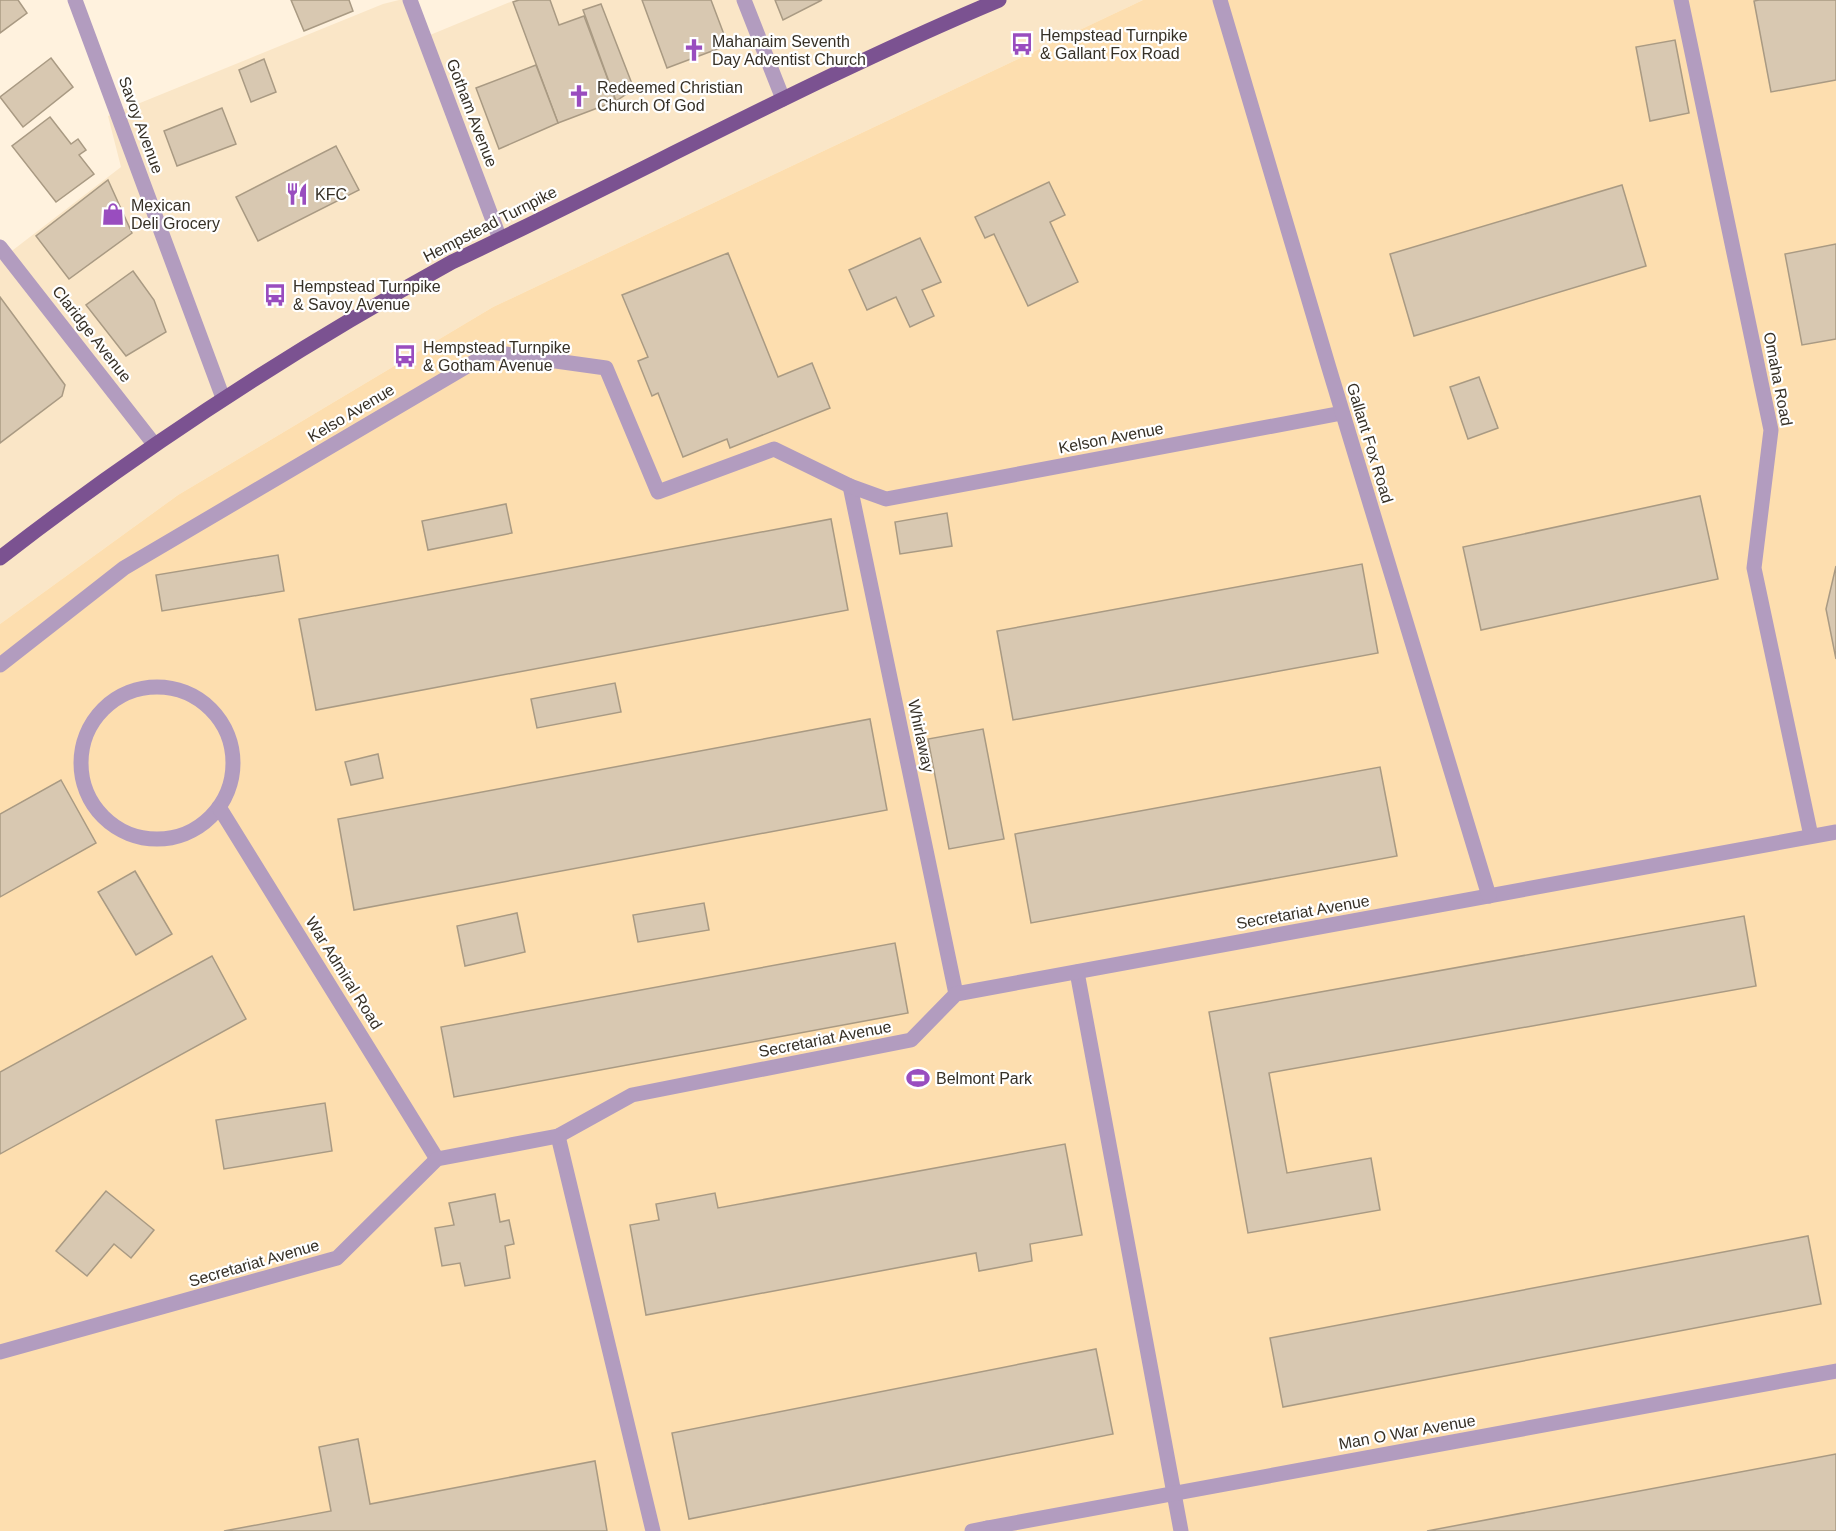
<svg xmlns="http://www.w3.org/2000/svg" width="1836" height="1531" font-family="Arial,sans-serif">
  <rect width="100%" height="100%" fill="#fff2de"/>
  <polygon fill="#fae6c7" points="399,0 415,0 430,35 515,0 1143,0 493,307 178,495 0,624 0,260 121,167 108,116 383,4"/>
  <polygon fill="#fddeaf" points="1143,0 1836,0 1836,1531 0,1531 0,624 178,495 493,307"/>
  <g fill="#d8c8b1" stroke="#a99a83" stroke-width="1.5">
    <polygon points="0,0 18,0 27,13 0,33"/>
    <polygon points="291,0 349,0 353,11 304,31"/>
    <polygon points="519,0 550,0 559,25 584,16 616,101 558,123 513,2"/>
    <polygon points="642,0 711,0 728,45 667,68"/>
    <polygon points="775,0 822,0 783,20"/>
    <polygon points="1759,0 1836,0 1836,80 1771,92 1754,1"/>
    <polygon points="601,4 634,89 616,101 583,10"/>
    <polygon points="1675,40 1689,113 1650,121 1636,47"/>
    <polygon points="51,58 73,87 23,127 0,97"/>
    <polygon points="264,59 276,92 251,102 239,70"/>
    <polygon points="536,65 558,123 499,149 476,88"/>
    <polygon points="222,108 236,144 177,166 164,131"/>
    <polygon points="50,117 71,144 78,139 86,150 79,155 94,174 56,202 12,146"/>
    <polygon points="336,146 359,190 258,241 236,197"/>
    <polygon points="108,180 132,233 69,279 36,236"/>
    <polygon points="1049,182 1065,215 1050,222 1078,282 1028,306 994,234 985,238 975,217"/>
    <polygon points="1622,185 1646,266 1414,336 1390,254"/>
    <polygon points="920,238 941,282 922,290 934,316 910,327 896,297 867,310 849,270"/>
    <polygon points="1836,244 1836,339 1802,345 1785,254"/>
    <polygon points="728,253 778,377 812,363 830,408 730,448 727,439 683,457 658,393 652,396 638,361 648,357 622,295"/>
    <polygon points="133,271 154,300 166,332 126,356 86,305"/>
    <polygon points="0,297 65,385 62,396 0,443"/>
    <polygon points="1479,377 1498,428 1468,439 1450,387"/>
    <polygon points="1700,496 1718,579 1481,630 1463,547"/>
    <polygon points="506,504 512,533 428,550 422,521"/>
    <polygon points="947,513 952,546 900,554 895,522"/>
    <polygon points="831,519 848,610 316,710 299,619"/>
    <polygon points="278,555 284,591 162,611 156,575"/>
    <polygon points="1362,564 1378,653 1013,720 997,631"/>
    <polygon points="1836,566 1836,659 1826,609"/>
    <polygon points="615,683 621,712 537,728 531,699"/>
    <polygon points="870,719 887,810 354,910 338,819"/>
    <polygon points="983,729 1004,839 949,849 928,739"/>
    <polygon points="378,754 383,778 351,785 345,762"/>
    <polygon points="1380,767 1397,856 1031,923 1015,834"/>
    <polygon points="61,780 96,843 0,897 0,814"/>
    <polygon points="135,871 172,934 136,955 98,892"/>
    <polygon points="704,903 709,930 638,942 633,915"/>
    <polygon points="517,913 525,952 465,966 457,926"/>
    <polygon points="1744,916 1756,986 1269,1073 1287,1173 1371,1158 1380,1210 1248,1233 1209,1012"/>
    <polygon points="895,943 908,1013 454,1097 441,1027"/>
    <polygon points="212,956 246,1019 0,1154 0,1072"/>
    <polygon points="325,1103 332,1151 224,1169 216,1120"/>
    <polygon points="1065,1144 1082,1235 1030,1244 1032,1261 979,1271 976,1253 646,1315 630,1225 659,1220 656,1204 715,1193 718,1208"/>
    <polygon points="106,1191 154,1230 131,1258 114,1244 87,1276 56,1251"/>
    <polygon points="495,1194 500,1222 509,1220 514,1244 505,1246 510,1278 465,1286 460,1263 442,1266 435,1228 454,1225 449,1203"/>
    <polygon points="1808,1236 1821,1304 1283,1407 1270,1338"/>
    <polygon points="1096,1349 1113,1434 689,1519 672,1433"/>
    <polygon points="358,1439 370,1504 595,1461 607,1531 224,1531 331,1511 319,1447"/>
    <polygon points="1836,1454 1836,1531 1427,1531"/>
  </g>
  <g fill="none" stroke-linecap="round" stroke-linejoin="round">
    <g stroke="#b29cbf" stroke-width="15">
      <polyline points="1681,0 1771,430 1754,568 1811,836"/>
      <polyline points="850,486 956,994"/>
      <polyline points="0,665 124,568 491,352 606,368 658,492 774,449 850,486 886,499 1342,413"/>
      <circle cx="157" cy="763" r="76"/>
      <polyline points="219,807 437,1159"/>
      <polyline points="1077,972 1181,1531"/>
      <polyline points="558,1136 653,1531"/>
      <polyline points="0,1352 337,1258 437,1159 558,1136 632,1095 911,1040 956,994 1836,832"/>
      <polyline points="972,1531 987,1528"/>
    </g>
    <g stroke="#b29cbf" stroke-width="15">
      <polyline points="75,0 223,398"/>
      <polyline points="410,0 500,239"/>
      <polyline points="744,0 783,99"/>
      <polyline points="1220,0 1329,368 1489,896"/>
      <polyline points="0,247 154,444"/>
      <polyline points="986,1531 987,1528 1836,1371"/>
    </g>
    <path stroke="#7b5291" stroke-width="15" d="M0,558c143,-111 294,-209 452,-296 183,-86 361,-184 547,-262"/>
  </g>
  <defs>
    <g id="bus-bare" transform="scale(1.8)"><path d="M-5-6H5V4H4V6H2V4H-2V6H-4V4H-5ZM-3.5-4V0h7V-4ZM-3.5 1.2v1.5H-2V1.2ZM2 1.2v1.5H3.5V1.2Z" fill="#994dbf" stroke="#fff" stroke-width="2.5" paint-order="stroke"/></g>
    <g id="church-bare" transform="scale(1.8)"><path d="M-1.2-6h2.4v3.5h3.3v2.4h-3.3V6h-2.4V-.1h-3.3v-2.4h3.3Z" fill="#994dbf" stroke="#fff" stroke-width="2.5" paint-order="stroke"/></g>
    <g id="restaurant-bare" transform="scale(1.8)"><path d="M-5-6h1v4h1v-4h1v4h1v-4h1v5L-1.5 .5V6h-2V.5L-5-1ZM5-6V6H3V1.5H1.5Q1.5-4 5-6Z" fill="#994dbf" stroke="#fff" stroke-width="2.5" paint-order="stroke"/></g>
    <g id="shop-bare" transform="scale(1.8)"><path d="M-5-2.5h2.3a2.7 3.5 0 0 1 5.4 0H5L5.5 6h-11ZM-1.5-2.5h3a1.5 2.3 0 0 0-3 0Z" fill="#994dbf" stroke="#fff" stroke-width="2.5" paint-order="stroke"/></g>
    <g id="stadium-bare" transform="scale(1.8)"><path d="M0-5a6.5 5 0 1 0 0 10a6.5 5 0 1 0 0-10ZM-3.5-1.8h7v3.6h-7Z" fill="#994dbf" stroke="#fff" stroke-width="2.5" paint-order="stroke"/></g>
  </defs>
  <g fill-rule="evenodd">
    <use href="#bus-bare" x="1022" y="44"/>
    <use href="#church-bare" x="694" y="50"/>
    <use href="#church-bare" x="579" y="96"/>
    <use href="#restaurant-bare" x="297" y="194"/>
    <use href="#shop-bare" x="113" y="214"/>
    <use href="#bus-bare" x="275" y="295"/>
    <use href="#bus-bare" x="405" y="356"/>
    <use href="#stadium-bare" x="918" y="1078"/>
  </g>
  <g text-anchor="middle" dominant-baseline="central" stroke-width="4.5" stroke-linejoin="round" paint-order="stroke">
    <g font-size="16" fill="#363026" stroke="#fff" text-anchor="start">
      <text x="1040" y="35">Hempstead Turnpike<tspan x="1040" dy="18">&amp; Gallant Fox Road</tspan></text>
      <text x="712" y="41">Mahanaim Seventh<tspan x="712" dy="18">Day Adventist Church</tspan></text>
      <text x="597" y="87">Redeemed Christian<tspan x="597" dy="18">Church Of God</tspan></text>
      <text x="315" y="194">KFC</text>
      <text x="131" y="205">Mexican<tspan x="131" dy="18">Deli Grocery</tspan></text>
      <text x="293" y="286">Hempstead Turnpike<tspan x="293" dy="18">&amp; Savoy Avenue</tspan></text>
      <text x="423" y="347">Hempstead Turnpike<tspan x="423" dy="18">&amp; Gotham Avenue</tspan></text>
      <text x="936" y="1078">Belmont Park</text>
    </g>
    <g font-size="16" fill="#363026" stroke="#fff">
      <text transform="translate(472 113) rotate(69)">Gotham Avenue</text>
      <text transform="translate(141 125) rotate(70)">Savoy Avenue</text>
      <text transform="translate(490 224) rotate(-27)">Hempstead Turnpike</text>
      <text transform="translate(92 334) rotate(52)">Claridge Avenue</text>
      <text transform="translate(1778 379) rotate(79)">Omaha Road</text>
      <text transform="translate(351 413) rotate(-31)">Kelso Avenue</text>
      <text transform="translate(1111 438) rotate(-11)">Kelson Avenue</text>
      <text transform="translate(1370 443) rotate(73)">Gallant Fox Road</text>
      <text transform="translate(921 736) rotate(78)">Whirlaway</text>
      <text transform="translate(1303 912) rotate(-10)">Secretariat Avenue</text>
      <text transform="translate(344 973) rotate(58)">War Admiral Road</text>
      <text transform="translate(825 1039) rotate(-11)">Secretariat Avenue</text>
      <text transform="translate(254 1263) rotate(-16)">Secretariat Avenue</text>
      <text transform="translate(1407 1432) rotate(-10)">Man O War Avenue</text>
    </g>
  </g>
</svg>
